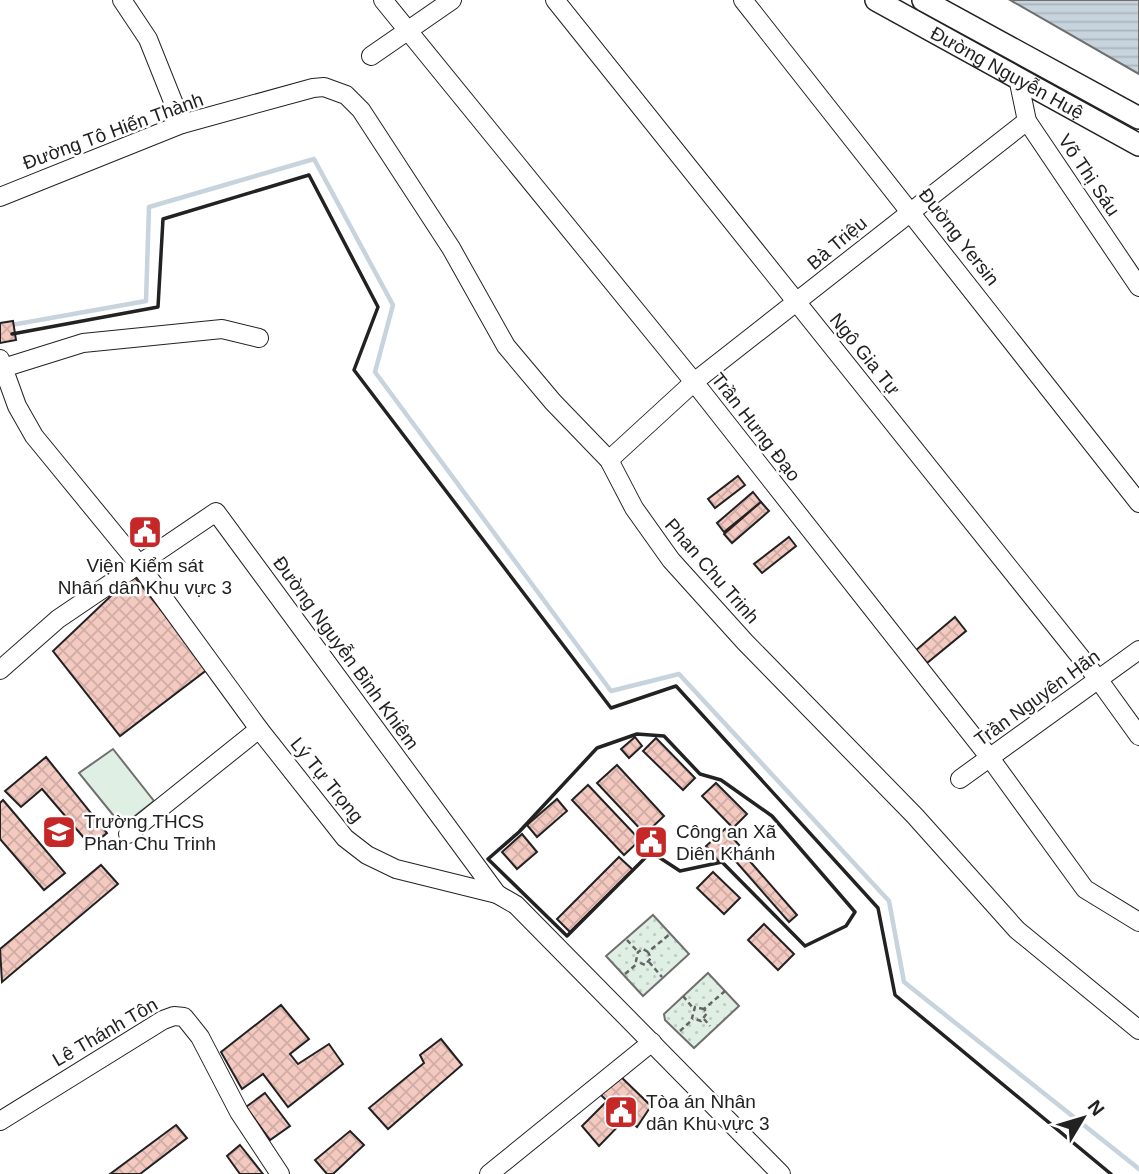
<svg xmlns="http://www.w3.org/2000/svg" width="1139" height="1174" font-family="Helvetica,sans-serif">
  <defs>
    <pattern id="grass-dots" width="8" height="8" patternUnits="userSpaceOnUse" patternTransform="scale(1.75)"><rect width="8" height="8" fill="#e0efe3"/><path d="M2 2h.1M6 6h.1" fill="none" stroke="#c0cdc2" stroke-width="1.8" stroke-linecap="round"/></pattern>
    <pattern id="water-rules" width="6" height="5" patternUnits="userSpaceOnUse" patternTransform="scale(1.75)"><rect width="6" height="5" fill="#c7d3dd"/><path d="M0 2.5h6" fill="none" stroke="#abb5bd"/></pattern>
    <pattern id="building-cross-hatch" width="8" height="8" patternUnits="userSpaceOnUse" patternTransform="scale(1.75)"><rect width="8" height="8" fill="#f3c9c0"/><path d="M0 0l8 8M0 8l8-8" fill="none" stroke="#d0aca5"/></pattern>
  </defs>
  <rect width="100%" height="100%" fill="#fff"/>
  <g fill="url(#grass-dots)" stroke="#6f6f6f" stroke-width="2">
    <polygon points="653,915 689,954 643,996 606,956"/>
    <polygon points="708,973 739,1006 694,1048 665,1020 664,1014"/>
  </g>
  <polygon fill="#e0efe3" stroke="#6f6f6f" stroke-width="2" points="113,749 154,801 122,826 79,773"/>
  <polygon fill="url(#water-rules)" stroke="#6f6f6f" stroke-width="2" points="1010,0 1139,0 1139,74"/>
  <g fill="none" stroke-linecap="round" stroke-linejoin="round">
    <polyline stroke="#c7d3dd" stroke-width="4.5" points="0,327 146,301 149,207 314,159 393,305 375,372 611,691 679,674 889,901 904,982 1139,1169"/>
  </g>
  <g fill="url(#building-cross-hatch)" stroke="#222" stroke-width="2">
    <polygon points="13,321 16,340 0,343 0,323"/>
    <polygon points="738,476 745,485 715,508 708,499"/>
    <polygon points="753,492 761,502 724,532 717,523"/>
    <polygon points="761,502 769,511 732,543 724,534"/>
    <polygon points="789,537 796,546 762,573 754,564"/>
    <polygon points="133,575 208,669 120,736 53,651"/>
    <polygon points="955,617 966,631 927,663 916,650"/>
    <polygon points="635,737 642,746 629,758 621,749"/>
    <polygon points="656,738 695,778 683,790 643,751"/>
    <polygon points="46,757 107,833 91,846 42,789 21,807 5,791"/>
    <polygon points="617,765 664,816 645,834 597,783"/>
    <polygon points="716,783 747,814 733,828 702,796"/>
    <polygon points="588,785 640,840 624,855 572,800"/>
    <polygon points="557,799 567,811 537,837 527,825"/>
    <polygon points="3,800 65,873 44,890 0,839 0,803"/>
    <polygon points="725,829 739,845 719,862 706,846"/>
    <polygon points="522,834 537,852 517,869 502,852"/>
    <polygon points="740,850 797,915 789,922 732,857"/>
    <polygon points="619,857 633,870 570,932 557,919"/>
    <polygon points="101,865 118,884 2,982 0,949"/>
    <polygon points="713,872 740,898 724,914 697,888"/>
    <polygon points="764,924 794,954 778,970 748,940"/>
    <polygon points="281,1005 309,1039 290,1054 298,1064 329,1044 343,1064 288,1107 263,1074 242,1089 221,1052"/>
    <polygon points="441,1039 462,1065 388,1129 369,1108 424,1063 420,1055"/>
    <polygon points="617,1073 651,1106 637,1127 626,1118 599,1146 582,1126 607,1101 598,1092"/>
    <polygon points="265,1093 290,1126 270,1140 246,1107"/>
    <polygon points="176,1125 187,1138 140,1174 110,1174"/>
    <polygon points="350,1131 364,1145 333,1174 327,1174 315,1160"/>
    <polygon points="240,1145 263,1174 240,1174 227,1156"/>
  </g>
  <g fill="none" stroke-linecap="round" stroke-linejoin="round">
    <g stroke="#222" stroke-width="20">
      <g id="minor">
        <polyline points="122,0 148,39 182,124"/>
        <polyline points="383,0 694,382 990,758 1085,889 1139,922"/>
        <polyline points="555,0 1098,679 1139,736"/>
        <polyline points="743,0 1139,503"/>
        <polyline points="371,56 452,0"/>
        <polyline points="1018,78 1027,121 1139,287"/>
        <polyline points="0,197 182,124 313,88 324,87 346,95 361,110 451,248 506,346 553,402 609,460 634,508 671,560 745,642 915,816 1017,930 1139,1030"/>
        <polyline points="0,359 17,406 34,436 138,563 259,729 345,838 367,855 396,869 497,894 516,905 781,1174"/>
        <polyline points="3,368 83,343 222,329 259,338"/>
        <polyline points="609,460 694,382 1027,121"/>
        <polyline points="0,670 58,619 216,512 497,894"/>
        <polyline points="960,779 1139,650"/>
        <polyline points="128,834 259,729"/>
        <polyline points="0,1121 163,1020 174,1016 184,1017 200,1037 239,1112 280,1174"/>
        <polyline points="489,1174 652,1042"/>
      </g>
    </g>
    <g stroke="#222" stroke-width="24">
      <g id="major">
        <path id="s1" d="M876,0l263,145"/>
        <polyline points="923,0 1139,118"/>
      </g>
    </g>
    <g stroke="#646464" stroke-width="2.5" stroke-dasharray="5 3.5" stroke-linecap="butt">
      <polyline points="627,940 638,952"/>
      <polyline points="648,952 643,949 638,952 636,961 645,965 651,958 648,952 670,934"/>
      <polyline points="649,962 662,977"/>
      <polyline points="625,974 638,963"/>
      <polyline points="683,996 693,1008"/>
      <polyline points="704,1009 695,1007 692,1018 701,1021 707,1013 704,1009 725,991"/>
      <polyline points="704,1019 710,1026"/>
      <polyline points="680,1031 693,1019"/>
    </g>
    <use href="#minor" stroke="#fff" stroke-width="18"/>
    <use href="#major" stroke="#fff" stroke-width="21"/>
    <g stroke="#222" stroke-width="3.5">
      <polyline points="12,334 158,307 163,219 309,175 378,307 354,370 611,708 676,686 878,908 895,995 1111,1174"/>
      <polygon points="637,734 664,736 700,774 721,780 772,816 855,912 846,926 805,946 722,862 680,871 651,852 567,936 488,859 519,832 597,748"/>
    </g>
  </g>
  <defs>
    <g id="civic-square" transform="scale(1.75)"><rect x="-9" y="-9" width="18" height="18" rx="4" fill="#c62828" stroke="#fff"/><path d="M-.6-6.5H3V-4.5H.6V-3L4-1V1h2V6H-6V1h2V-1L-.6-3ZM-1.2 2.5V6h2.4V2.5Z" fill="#fff"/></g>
    <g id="school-square" transform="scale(1.75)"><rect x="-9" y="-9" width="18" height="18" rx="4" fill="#c62828" stroke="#fff"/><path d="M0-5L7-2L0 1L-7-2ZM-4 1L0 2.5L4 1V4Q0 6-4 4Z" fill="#fff"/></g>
  </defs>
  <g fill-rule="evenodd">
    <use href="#civic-square" x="145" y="532"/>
    <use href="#school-square" x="59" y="832"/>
    <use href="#civic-square" x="651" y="842"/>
    <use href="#civic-square" x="621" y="1112"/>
  </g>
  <g text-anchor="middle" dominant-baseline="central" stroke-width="5" stroke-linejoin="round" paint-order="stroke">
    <g font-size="19" fill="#222" stroke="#fff">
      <text stroke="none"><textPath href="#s1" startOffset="150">Đường Nguyễn Huệ</textPath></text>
      <text transform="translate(113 131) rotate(-20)">Đường Tô Hiến Thành</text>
      <text transform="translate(1089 175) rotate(56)">Võ Thị Sáu</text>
      <text transform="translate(959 237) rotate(52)">Đường Yersin</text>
      <text transform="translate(837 243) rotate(-40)">Bà Triệu</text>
      <text transform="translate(865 354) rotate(51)">Ngô Gia Tự</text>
      <text transform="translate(756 427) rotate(52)">Trần Hưng Đạo</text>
      <text transform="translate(712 571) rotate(49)">Phan Chu Trinh</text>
      <text transform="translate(346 653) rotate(54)">Đường Nguyễn Bỉnh Khiêm</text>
      <text transform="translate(1037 698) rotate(-36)">Trần Nguyên Hãn</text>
      <text transform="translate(327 780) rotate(51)">Lý Tự Trọng</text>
      <text transform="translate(105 1032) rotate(-30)">Lê Thánh Tôn</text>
    </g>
    <g font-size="19" fill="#222" stroke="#fff" text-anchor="start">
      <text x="145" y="565" text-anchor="middle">Viện Kiểm sát<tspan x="145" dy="22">Nhân dân Khu vực 3</tspan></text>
      <text x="84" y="821">Trường THCS<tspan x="84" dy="22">Phan Chu Trinh</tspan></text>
      <text x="676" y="831">Công an Xã<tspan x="676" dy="22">Diên Khánh</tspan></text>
      <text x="646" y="1101">Tòa án Nhân<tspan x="646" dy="22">dân Khu vực 3</tspan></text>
    </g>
  </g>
  <g transform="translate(1083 1118) rotate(52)" stroke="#ffffff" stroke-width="5" paint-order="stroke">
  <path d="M0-5L12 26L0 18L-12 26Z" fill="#222222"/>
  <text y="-10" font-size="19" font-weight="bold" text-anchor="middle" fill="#222222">N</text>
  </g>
</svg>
